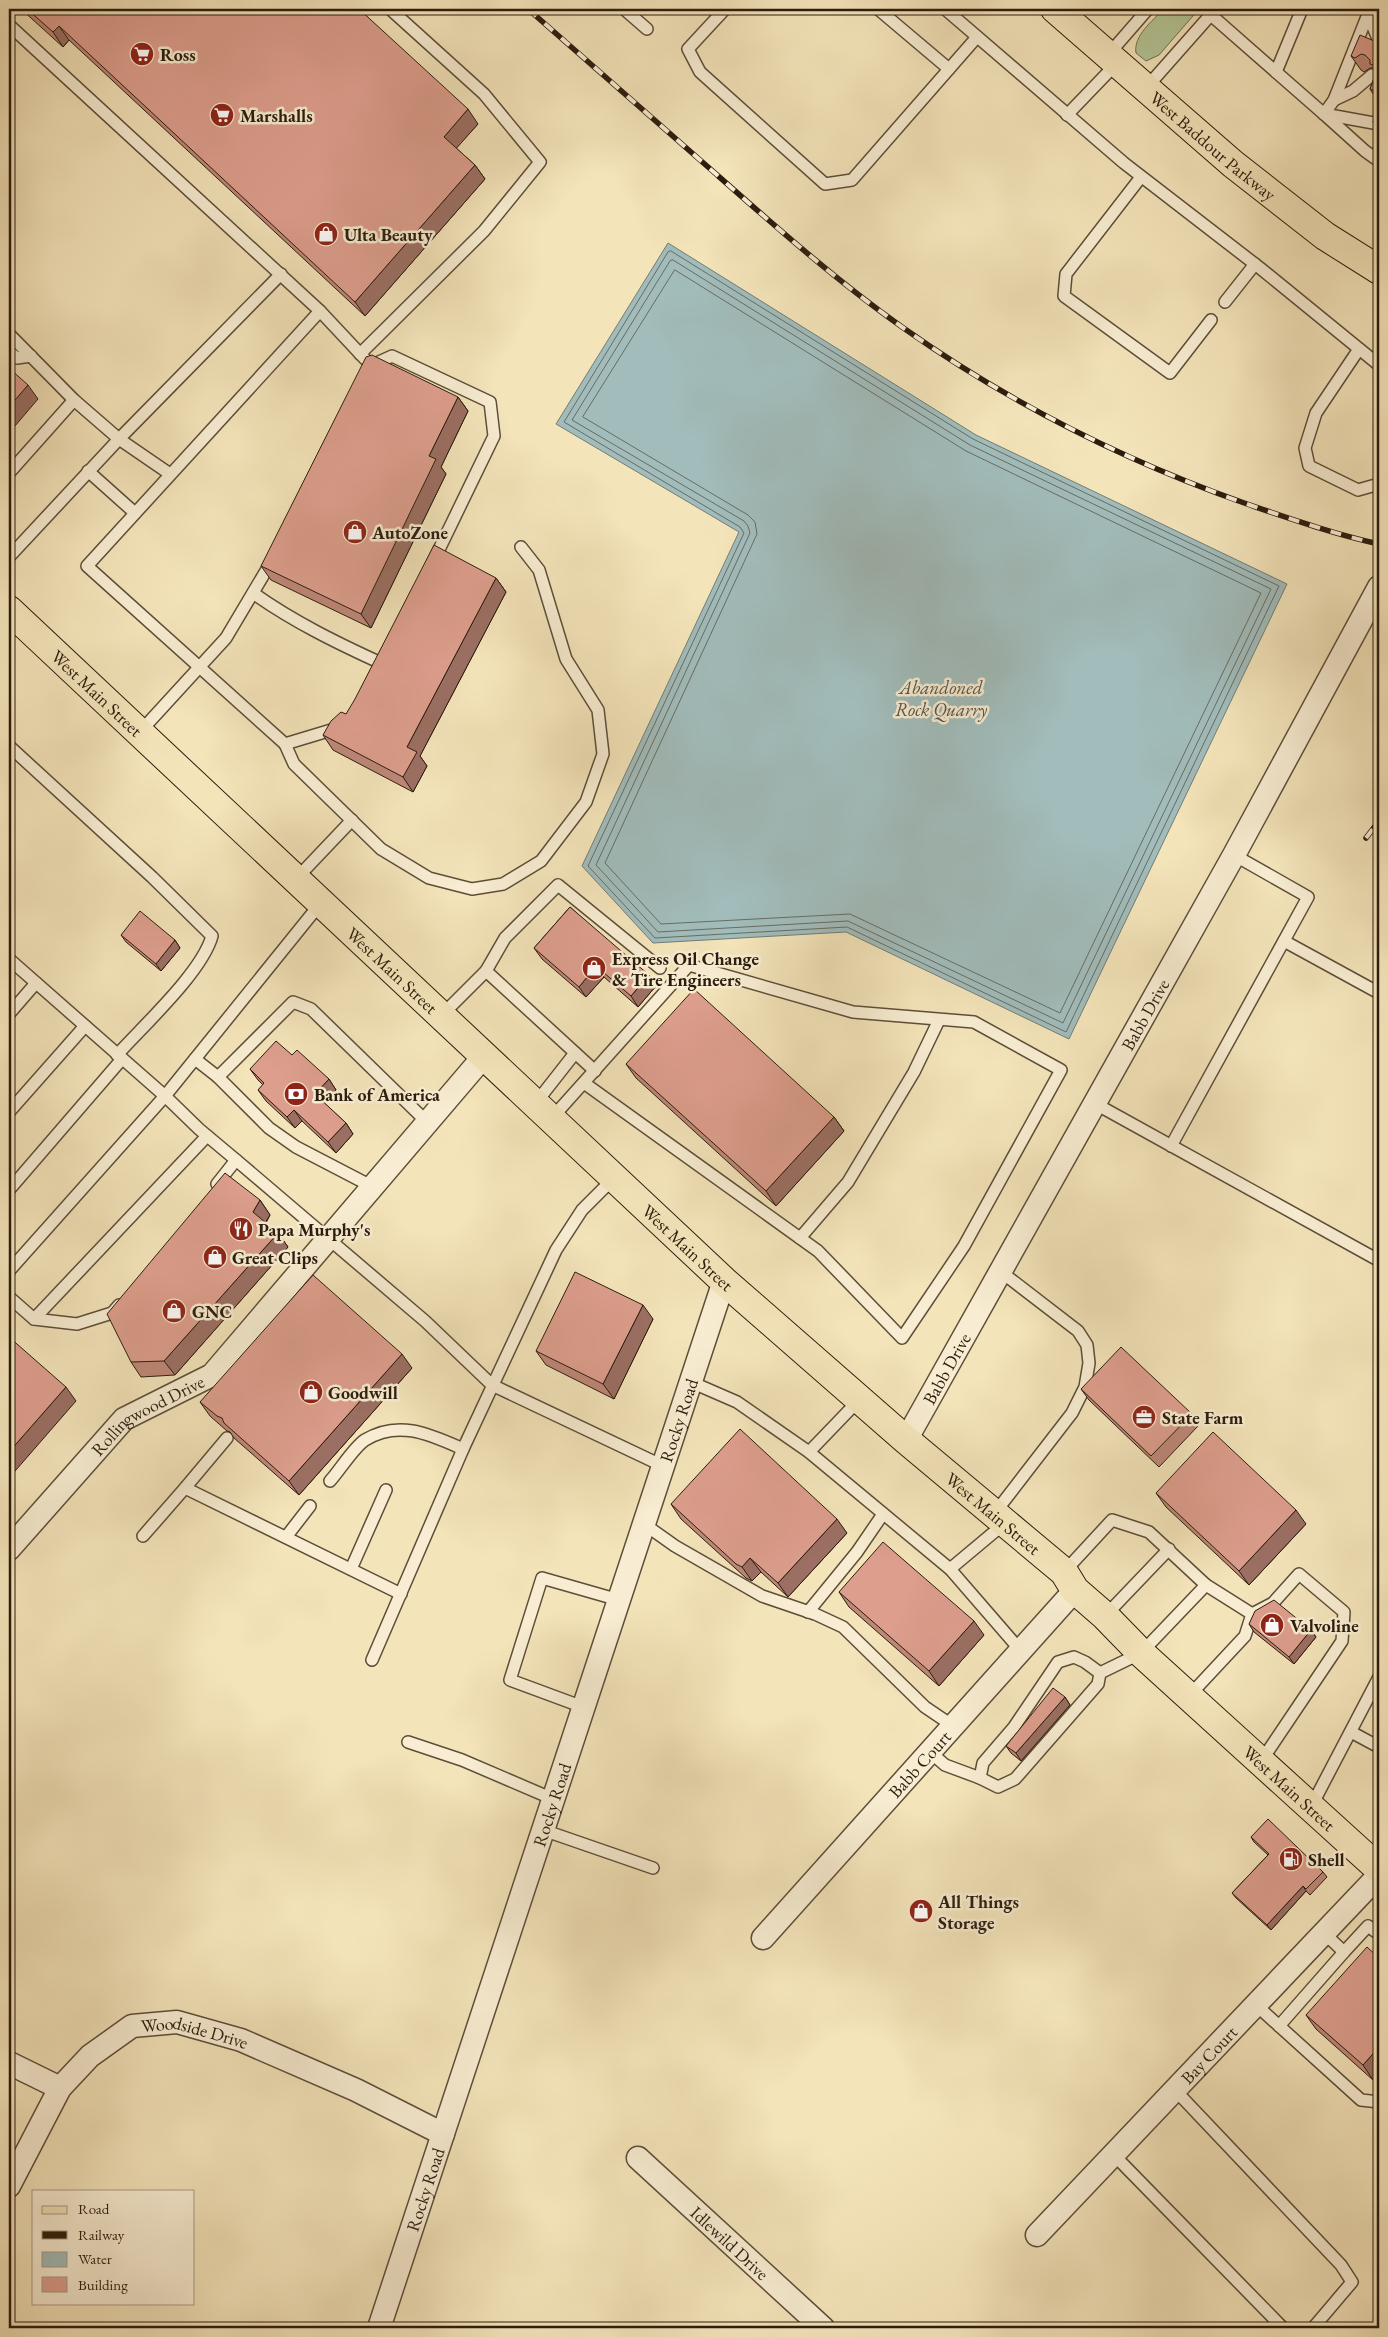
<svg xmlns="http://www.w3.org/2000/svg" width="1388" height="2337" font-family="'EB Garamond',serif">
  <rect width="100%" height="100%" fill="#f4e4ba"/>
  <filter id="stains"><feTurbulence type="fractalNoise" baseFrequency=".004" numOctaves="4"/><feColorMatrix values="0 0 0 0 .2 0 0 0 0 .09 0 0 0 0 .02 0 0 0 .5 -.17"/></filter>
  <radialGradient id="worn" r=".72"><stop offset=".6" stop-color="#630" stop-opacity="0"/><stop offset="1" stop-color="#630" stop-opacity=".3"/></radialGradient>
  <path fill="#b4c595" stroke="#707052" d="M1164,9h35l-40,46 -13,6 -10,-8c-3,-17 17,-33 28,-44z"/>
  <polygon fill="#a1bcbb" stroke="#727c76" points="668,243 976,435 1287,584 1069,1039 846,932 653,943 582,866 739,532 556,424"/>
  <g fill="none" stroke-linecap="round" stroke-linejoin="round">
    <g stroke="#666c64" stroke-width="1">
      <polygon points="671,251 973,439 1279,586 1066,1032 847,927 655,938 588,866 744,533 740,527 564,422 668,252"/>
      <polygon points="673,260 970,445 1271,589 1063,1023 848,921 658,932 596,865 750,533 748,526 744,521 572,420 670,261"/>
      <polygon points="675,270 966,451 1261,593 1060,1013 850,914 661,924 605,863 757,534 755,522 748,515 583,417"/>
    </g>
    <g stroke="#5d4e39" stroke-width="14">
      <g id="service">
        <polyline points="624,9 647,29"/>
        <polyline points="725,9 688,49 700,72 825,184 852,180 977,37"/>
        <polyline points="878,9 949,69"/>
        <polyline points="945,9 1124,163 1260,268 1379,365"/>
        <polyline points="1211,15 1276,72 1302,9"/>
        <polyline points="1368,15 1379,41"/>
        <polyline points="9,25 320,311 87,566 285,744 338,728"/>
        <polyline points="1108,55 1148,9"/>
        <polyline points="1276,72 1324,114 1334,100 1370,9"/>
        <polyline points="1146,88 1214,11"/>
        <polyline points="1334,100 1353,91 1372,75"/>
        <polyline points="1324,114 1365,151 1379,161"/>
        <polyline points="1324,114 1379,124"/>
        <polyline points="1067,115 1117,63"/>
        <polyline points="1141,177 1066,274 1064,296 1170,373 1211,320"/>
        <polyline points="1225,302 1255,264"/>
        <polyline points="320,311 365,359"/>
        <polyline points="9,334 74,400 119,439 9,557"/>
        <polyline points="1359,349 1316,413 1305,448 1309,466 1358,490 1379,484"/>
        <polyline points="9,352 17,358 31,356"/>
        <polyline points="360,354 484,231 540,162 484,94 390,9"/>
        <polyline points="370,366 392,356 490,402 494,436 433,562"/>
        <polyline points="88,471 135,513"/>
        <polyline points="9,473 74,400"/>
        <polyline points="170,474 119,439 281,274"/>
        <path d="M253,593c41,29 84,50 130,71"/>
        <polyline points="139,733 226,638 273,559"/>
        <polyline points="285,744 294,764 381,849 429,878 472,889 503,884 541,861 586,802 603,754 598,710 566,659 539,570 521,547"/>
        <path d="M9,746l143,131 60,59c-10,36 -68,89 -95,119"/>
        <polyline points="295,880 352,820"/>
        <polyline points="1284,941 1379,993"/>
        <polyline points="9,959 165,1096 199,1129 236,1160 217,1184"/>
        <polyline points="486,971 505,938 558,885 660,968"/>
        <polyline points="9,1014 36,983"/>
        <polyline points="441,1016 486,971 595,1071"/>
        <polyline points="195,1059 218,1077 293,1002 311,1009 427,1122"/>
        <polyline points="218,1077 269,1128 296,1147 371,1186"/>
        <polyline points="1094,1103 1378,1260"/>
        <polyline points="535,1104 575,1053"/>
        <polyline points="9,1112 85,1026"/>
        <polyline points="551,1119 689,965 853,1012 974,1022 1061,1070 964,1246 902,1338 818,1251 584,1083"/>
        <polyline points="1171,1146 1308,897 1234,855"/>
        <polyline points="236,1160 425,1321 492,1385 663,1466"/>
        <polyline points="9,1190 122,1059"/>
        <polyline points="800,1238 848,1182 914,1072 939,1020"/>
        <polyline points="9,1271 165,1096 320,904"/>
        <polyline points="9,1297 34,1319 77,1324 112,1313 119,1305"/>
        <polyline points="34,1319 207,1136"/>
        <polyline points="691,1382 737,1402 809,1452 950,1569 1021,1651"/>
        <polyline points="809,1452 860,1399"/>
        <path d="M330,1481c10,-11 24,-34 35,-41 34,-21 66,-5 98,9"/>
        <polyline points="185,1488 227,1438"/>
        <polyline points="994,1514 1072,1413 1085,1387 1089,1363 1087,1345 1078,1331 1000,1271"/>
        <polyline points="644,1524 675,1546 762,1596 815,1614 843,1627 925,1707 953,1726"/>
        <polyline points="143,1536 185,1488 401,1594"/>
        <polyline points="286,1537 310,1506"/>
        <polyline points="351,1569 386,1490"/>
        <polyline points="950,1569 1005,1523"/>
        <polyline points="1064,1572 1112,1520 1149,1532 1206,1585 1141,1653 1100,1673"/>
        <polyline points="1206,1585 1252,1614"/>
        <polyline points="808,1612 857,1552 883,1514"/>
        <polyline points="1105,1616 1169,1549"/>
        <polygon points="1074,1657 1085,1662 1100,1673 1098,1684 1015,1779 998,1787 980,1778 983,1763 1014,1727 1058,1662"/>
        <polyline points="372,1660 463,1449 556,1250 582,1210 614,1178"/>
        <polyline points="1189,1696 1245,1636 1252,1614 1273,1603 1299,1574 1344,1612 1342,1641 1262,1760"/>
        <polyline points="583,1707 510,1680 542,1578 619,1600"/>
        <polyline points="1351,1732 1379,1747"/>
        <polyline points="408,1742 462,1760 553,1799"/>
        <polyline points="930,1752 945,1765 980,1778"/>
        <polyline points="1311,1807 1379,1677"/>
        <polyline points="543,1830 653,1868"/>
        <polyline points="1324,1933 1344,1952 1368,1926 1379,1934"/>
        <polyline points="1256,2005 1361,2100 1379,2102"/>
        <polyline points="1279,2026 1344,1952"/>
        <polyline points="1175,2090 1341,2265 1352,2282 1313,2328"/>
        <polyline points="1114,2155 1283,2328"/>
      </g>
    </g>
    <g stroke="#5d4e39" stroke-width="25">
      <g id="minor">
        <path id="s1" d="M906,1440l328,-585 145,-268"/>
        <path id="s2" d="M9,1549l115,-130 88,-44 272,-319"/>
        <path id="s3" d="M763,1938l312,-348"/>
        <polyline points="9,2063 60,2088"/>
        <path id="s4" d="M638,2158l185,170"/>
        <path id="s5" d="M9,2186l51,-98 30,-32 42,-30 45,-4 64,18 115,50 87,44"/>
        <path id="s6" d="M1037,2235l342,-360"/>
        <path id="s7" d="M379,2328l345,-1047"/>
      </g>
    </g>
    <g stroke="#2b1c0e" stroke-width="30">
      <g id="primary">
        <path id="s8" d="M1055,9l178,155 92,72 54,34"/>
        <path id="s9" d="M9,610l715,671 182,159 158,132 11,18 30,26 36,37 238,216"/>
      </g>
    </g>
    <use href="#service" stroke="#f8edd2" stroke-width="11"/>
    <use href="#minor" stroke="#f8edd2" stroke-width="22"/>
    <use href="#primary" stroke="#f4e4ba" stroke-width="28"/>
    <g stroke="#2b1c0e" stroke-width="5.5">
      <g id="rail">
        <path d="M528,9c63,55 125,110 188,165 60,53 121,107 186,153 106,75 223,134 345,177 44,15 87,30 132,40"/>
        <polyline points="1366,838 1379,821"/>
      </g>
    </g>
    <use href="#rail" stroke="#f8edd2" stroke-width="4" stroke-dasharray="11" stroke-linecap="butt"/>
  </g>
  <g fill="#be8879" stroke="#2b1c0e">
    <polygon points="21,9 359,9 478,124 456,148 475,165 485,179 365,316 69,40 63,47"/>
    <polygon points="1379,43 1379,103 1370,89 1376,73 1373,68 1370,68 1364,72 1361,70 1351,56"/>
    <polygon points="1379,106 1379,131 1373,122"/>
    <polygon points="458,397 468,411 441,467 446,474 371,628 271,580 261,566"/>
    <polygon points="496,578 506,592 420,756 427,766 413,792 333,750 323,735"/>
    <polygon points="570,907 656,986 638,1007 604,977 586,997 542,959 534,948"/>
    <polygon points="121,935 175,940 180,948 161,971 126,942"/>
    <polygon points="292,1055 329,1079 336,1090 324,1103 346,1123 353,1134 336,1153 302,1121 295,1128 266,1101 258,1090 263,1085 258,1080 250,1069"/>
    <polygon points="626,1064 834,1117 844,1131 776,1206 636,1078"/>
    <polygon points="260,1200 270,1215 266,1223 278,1233 288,1247 175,1375 141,1377 131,1362"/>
    <polygon points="653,1319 614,1399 546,1365 536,1351"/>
    <polygon points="412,1368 299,1495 234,1438 230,1432 227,1431 210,1416 200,1402"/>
    <polygon points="1081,1389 1192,1414 1199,1425 1159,1467 1089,1400"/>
    <polygon points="1156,1493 1306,1524 1249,1585 1166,1507"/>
    <polygon points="671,1504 847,1533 788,1597 761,1572 752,1581 746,1578 681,1519"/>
    <polygon points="839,1592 984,1635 939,1686 849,1607"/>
    <polygon points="1249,1624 1311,1630 1316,1637 1294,1664 1254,1632"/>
    <polygon points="1065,1697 1070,1705 1021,1761 1011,1753 1006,1746"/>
    <polygon points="1251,1837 1323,1872 1327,1877 1310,1895 1306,1891 1271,1930 1236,1898 1232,1893 1268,1855 1254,1842"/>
    <polygon points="1379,1958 1379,2073 1373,2080 1316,2029 1306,2015"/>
  </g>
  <g fill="#9b6f63" stroke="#2b1c0e">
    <polygon points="59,26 69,40 63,47 53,32"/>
    <polygon points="468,109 478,124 454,151 444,137"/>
    <polygon points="475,165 485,179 365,316 355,302"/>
    <polygon points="28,385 38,399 9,433 9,407"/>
    <polygon points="458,397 468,411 441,467 446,474 371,628 361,614 429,456"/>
    <polygon points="496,578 506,592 420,756 427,766 413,792 403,777 407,747"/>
    <polygon points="175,940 180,948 161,971 156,964"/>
    <polygon points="596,966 604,977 586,997 579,987"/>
    <polygon points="649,975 656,986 638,1007 631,996"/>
    <polygon points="329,1079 336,1090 323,1105 315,1094"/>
    <polygon points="294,1110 302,1121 295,1128 287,1117"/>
    <polygon points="834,1117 844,1131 776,1206 766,1191"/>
    <polygon points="346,1123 353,1134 336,1153 328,1142"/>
    <polygon points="260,1200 270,1215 263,1226 253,1212"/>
    <polygon points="278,1233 288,1247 175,1375 164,1361"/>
    <polygon points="643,1305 653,1319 614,1399 603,1384"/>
    <polygon points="402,1354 412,1368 299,1495 289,1481"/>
    <polygon points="66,1387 76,1401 9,1478 9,1452"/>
    <polygon points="1296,1510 1306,1524 1249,1585 1239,1571"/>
    <polygon points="837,1519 847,1533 788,1597 778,1583"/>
    <polygon points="750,1558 761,1572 752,1581 742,1567"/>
    <polygon points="974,1621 984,1635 939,1686 929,1671"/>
    <polygon points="1311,1630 1316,1637 1294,1664 1289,1657"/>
    <polygon points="1065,1697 1070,1705 1021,1761 1016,1753"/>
    <polygon points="1303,1886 1306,1891 1271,1930 1267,1925"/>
    <polygon points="1379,2047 1379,2073 1373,2080 1363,2065"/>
  </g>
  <g fill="#dd9e8d" stroke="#2b1c0e">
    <polygon points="27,9 359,9 468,109 444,137 475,165 355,302 59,26 53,32"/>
    <polygon points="1360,35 1379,43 1379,93 1370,89 1378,67 1370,64 1370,60 1365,55 1361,54 1355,58 1351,56"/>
    <polygon points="1379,106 1379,125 1373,122"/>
    <polygon points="372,355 458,397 429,456 436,459 361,614 261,566 366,357"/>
    <polygon points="9,368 28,385 9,407"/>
    <polygon points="434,545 496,578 407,747 417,752 403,777 323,735 331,721 341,712 346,714 355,699"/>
    <polygon points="570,907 649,975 631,996 596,966 579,987 534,948"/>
    <polygon points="140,911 175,940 156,964 121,935"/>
    <polygon points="694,989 834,1117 766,1191 626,1064"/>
    <polygon points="276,1041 292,1055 297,1050 329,1079 315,1094 346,1123 328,1142 294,1110 287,1117 258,1090 264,1083 250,1069"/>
    <polygon points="225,1173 260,1200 253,1212 278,1233 164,1361 131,1362 107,1314"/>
    <polygon points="575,1272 643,1305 603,1384 536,1351"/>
    <polygon points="313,1275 402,1354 289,1481 224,1423 222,1418 217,1416 200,1402"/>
    <polygon points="9,1337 66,1387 9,1452"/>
    <polygon points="1121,1347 1192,1414 1151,1456 1081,1389"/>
    <polygon points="740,1429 837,1519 778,1583 750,1558 742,1567 736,1564 671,1504"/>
    <polygon points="1213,1432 1296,1510 1239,1571 1156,1493"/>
    <polygon points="883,1542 974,1621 929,1671 839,1592"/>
    <polygon points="1274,1600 1311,1630 1289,1657 1249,1624 1255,1611"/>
    <polygon points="1053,1688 1065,1697 1016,1753 1006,1746"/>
    <polygon points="1268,1819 1323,1872 1306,1889 1303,1886 1267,1925 1232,1893 1269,1854 1251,1837"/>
    <polygon points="1367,1947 1379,1958 1379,2047 1363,2065 1306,2015"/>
  </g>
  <defs>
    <g id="supermarket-disc" transform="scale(1.25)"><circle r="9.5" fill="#8f2418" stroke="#f8edd2"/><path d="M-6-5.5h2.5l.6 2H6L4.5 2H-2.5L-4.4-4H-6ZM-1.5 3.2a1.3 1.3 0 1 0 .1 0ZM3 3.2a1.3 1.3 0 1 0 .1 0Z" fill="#fff"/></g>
    <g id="shop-disc" transform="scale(1.25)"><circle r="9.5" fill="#8f2418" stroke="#f8edd2"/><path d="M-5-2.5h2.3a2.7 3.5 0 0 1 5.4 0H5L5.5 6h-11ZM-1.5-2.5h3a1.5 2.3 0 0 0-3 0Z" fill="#fff"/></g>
    <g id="bank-disc" transform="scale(1.25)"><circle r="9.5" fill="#8f2418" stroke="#f8edd2"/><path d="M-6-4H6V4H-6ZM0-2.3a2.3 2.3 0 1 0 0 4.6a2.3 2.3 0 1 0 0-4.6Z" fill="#fff"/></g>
    <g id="restaurant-disc" transform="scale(1.25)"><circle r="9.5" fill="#8f2418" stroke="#f8edd2"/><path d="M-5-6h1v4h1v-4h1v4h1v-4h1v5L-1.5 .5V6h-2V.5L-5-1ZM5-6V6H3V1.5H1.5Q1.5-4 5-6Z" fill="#fff"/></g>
    <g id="office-disc" transform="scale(1.25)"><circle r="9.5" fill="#8f2418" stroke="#f8edd2"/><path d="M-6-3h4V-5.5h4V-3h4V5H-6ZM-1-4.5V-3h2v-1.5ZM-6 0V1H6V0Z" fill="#fff"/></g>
    <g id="fuel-disc" transform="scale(1.25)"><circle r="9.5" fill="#8f2418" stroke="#f8edd2"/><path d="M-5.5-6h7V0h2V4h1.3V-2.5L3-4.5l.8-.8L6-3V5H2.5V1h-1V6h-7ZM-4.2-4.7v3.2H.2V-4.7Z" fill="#fff"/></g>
  </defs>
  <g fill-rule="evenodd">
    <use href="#supermarket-disc" x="142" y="54"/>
    <use href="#supermarket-disc" x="222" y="115"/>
    <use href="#shop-disc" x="326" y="234"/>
    <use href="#shop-disc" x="355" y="532"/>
    <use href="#shop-disc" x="594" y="968"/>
    <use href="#bank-disc" x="296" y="1094"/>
    <use href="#restaurant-disc" x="241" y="1229"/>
    <use href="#shop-disc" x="215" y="1257"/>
    <use href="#shop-disc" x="174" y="1311"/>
    <use href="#shop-disc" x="311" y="1392"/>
    <use href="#office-disc" x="1144" y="1417"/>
    <use href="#shop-disc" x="1272" y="1625"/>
    <use href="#fuel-disc" x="1291" y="1859"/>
    <use href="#shop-disc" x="921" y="1911"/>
  </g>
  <g text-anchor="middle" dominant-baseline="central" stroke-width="5" stroke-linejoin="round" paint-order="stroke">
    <g font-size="18" font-weight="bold" fill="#2b1c0e" stroke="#f8edd2" text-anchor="start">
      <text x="160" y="54">Ross</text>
      <text x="240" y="115">Marshalls</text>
      <text x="344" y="234">Ulta Beauty</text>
      <text x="372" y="532">AutoZone</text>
      <text x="612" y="958">Express Oil Change<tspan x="612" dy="21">&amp; Tire Engineers</tspan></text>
      <text x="314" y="1094">Bank of America</text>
      <text x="258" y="1229">Papa Murphy's</text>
      <text x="232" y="1257">Great Clips</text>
      <text x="192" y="1311">GNC</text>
      <text x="328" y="1392">Goodwill</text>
      <text x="1162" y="1417">State Farm</text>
      <text x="1290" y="1625">Valvoline</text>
      <text x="1308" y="1859">Shell</text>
      <text x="938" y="1901">All Things<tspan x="938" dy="21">Storage</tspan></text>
    </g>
    <g font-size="18" fill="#2b1c0e" stroke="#f8edd2">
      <text stroke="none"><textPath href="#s8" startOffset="209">West Baddour Parkway</textPath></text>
      <text stroke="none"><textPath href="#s9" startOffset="121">West Main Street</textPath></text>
      <text stroke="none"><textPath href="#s9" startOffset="526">West Main Street</textPath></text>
      <text stroke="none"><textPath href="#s1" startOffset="488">Babb Drive</textPath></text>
      <text stroke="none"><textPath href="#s9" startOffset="931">West Main Street</textPath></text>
      <text stroke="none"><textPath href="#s1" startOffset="82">Babb Drive</textPath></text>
      <text stroke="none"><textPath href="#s2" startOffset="195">Rollingwood Drive</textPath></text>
      <text stroke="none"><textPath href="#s7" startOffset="956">Rocky Road</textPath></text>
      <text stroke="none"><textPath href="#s9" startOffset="1336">West Main Street</textPath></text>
      <text stroke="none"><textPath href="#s3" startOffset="234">Babb Court</textPath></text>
      <text stroke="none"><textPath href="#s9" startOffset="1741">West Main Street</textPath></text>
      <text stroke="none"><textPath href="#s7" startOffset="551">Rocky Road</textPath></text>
      <text stroke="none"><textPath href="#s5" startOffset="270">Woodside Drive</textPath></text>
      <text stroke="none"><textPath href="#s6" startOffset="249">Bay Court</textPath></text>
      <text stroke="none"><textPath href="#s7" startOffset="146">Rocky Road</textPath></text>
      <text stroke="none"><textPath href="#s4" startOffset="125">Idlewild Drive</textPath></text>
    </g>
    <g font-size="19" font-style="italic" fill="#54544b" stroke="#f8edd2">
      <text x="941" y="687">Abandoned<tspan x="941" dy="22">Rock Quarry</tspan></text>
    </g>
  </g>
  <rect width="1388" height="2337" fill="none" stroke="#f4e4ba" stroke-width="30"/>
  <rect x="10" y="10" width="1368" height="2317" fill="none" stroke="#2b1c0e" stroke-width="2.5"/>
  <rect x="15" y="15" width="1358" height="2307" fill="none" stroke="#2b1c0e"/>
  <rect x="32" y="2190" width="162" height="115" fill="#f8edd2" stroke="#a69984"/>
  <rect x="42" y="2206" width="25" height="8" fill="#f4e4ba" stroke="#a69984"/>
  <text x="78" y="2214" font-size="15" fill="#2b1c0e">Road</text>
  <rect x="42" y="2231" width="25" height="8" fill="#2b1c0e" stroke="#a69984"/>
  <text x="78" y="2240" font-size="15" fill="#2b1c0e">Railway</text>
  <rect x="42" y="2252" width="25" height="15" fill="#a1bcbb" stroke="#a69984"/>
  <text x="78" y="2264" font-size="15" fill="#2b1c0e">Water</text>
  <rect x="42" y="2277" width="25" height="15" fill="#dd9e8d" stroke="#a69984"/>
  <text x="78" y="2290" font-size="15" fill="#2b1c0e">Building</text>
  <rect width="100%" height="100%" filter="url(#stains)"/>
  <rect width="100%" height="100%" fill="url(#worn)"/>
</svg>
